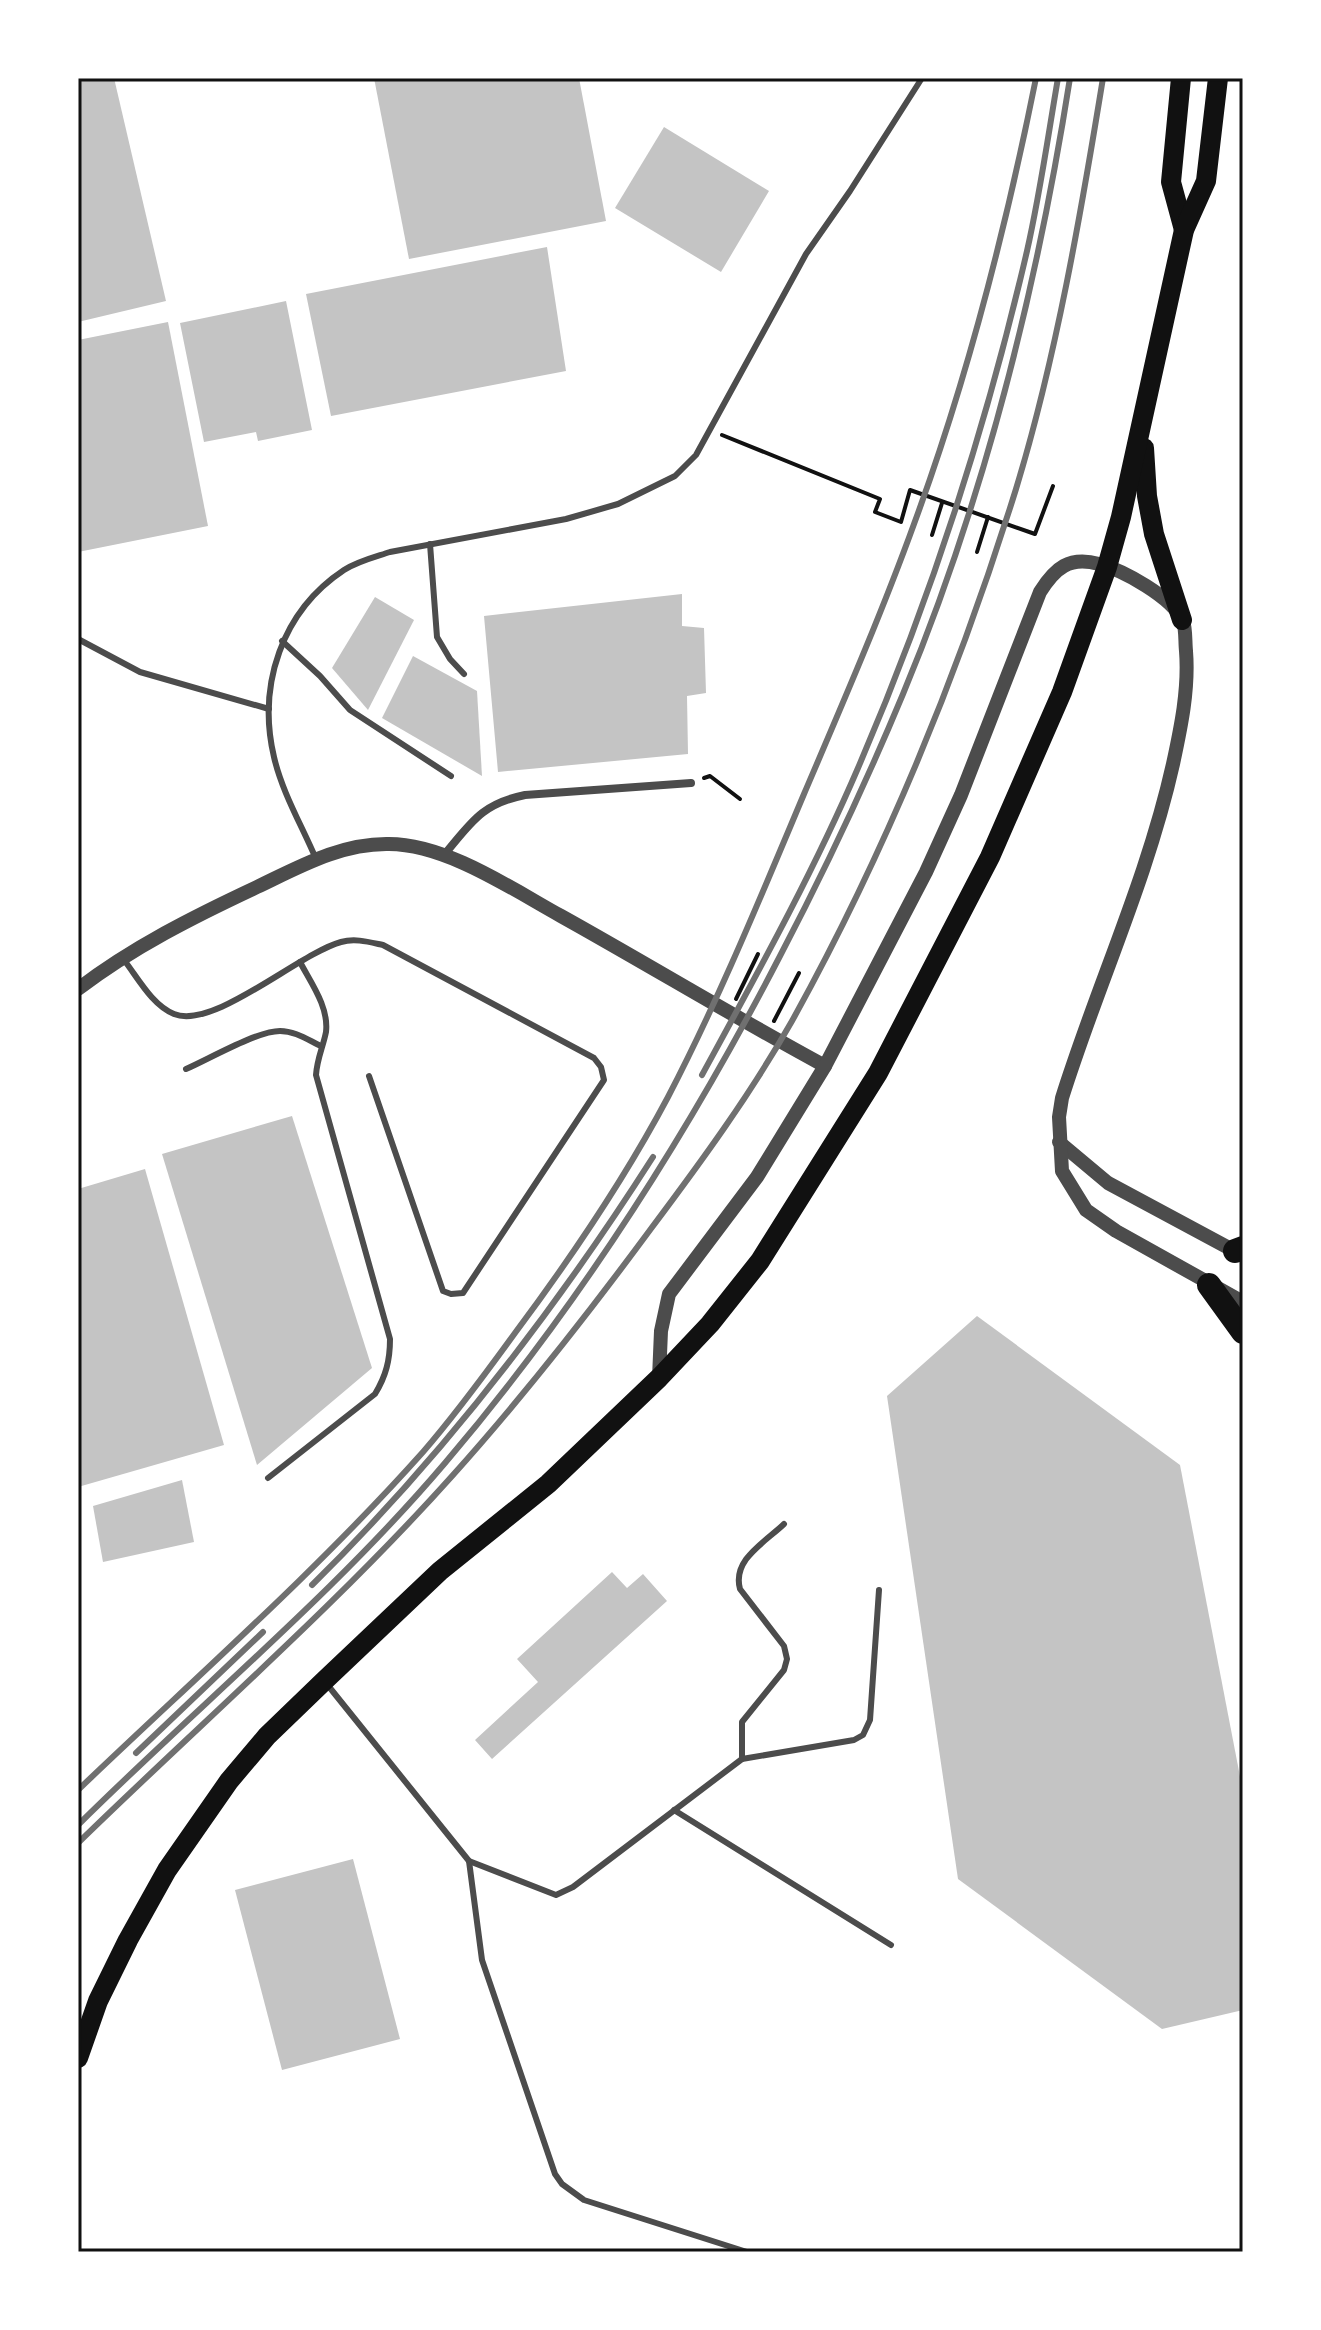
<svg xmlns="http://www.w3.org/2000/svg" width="1321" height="2330" font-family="Inter,sans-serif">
  <rect width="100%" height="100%" fill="#fff"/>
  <g fill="#c4c4c4">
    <polygon points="78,78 114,78 166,301 78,322"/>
    <polygon points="374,78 579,78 606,221 409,259"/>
    <polygon points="664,127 769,191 721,272 615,208"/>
    <polygon points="547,247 566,371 331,416 306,294"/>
    <polygon points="286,301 312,430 258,441 256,432 204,442 180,323"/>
    <polygon points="168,322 208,526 78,552 78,340"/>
    <polygon points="682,594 682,626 704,628 706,693 687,696 688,754 498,772 484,616"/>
    <polygon points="375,597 414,620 368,710 332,668"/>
    <polygon points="413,656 477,691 482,776 382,718"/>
    <polygon points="292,1116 372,1368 257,1465 162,1154"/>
    <polygon points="145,1169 224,1445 78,1487 78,1189"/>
    <polygon points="977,1316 1180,1465 1243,1792 1243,2010 1162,2029 958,1879 887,1396"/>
    <polygon points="182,1480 194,1542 103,1562 93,1506"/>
    <polygon points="612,1572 627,1588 643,1574 667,1601 492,1759 475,1740 538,1682 517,1659"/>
    <polygon points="353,1859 400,2039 282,2070 235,1890"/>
  </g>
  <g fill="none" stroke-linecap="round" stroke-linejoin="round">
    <g stroke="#111" stroke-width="4">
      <polyline points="722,435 880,499 875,512 901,522 910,490 1035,534 1053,486"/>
      <polyline points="932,535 942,503"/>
      <polyline points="977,552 988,517"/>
      <polyline points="704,778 710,776 740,799"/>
      <polyline points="736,999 758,954"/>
      <polyline points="774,1021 799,973"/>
    </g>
    <g stroke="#4c4c4c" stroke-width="6">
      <polyline points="430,544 437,637 450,659 464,674"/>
      <polyline points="78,639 140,672 269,709"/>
      <polyline points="282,641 320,676 350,710 451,776"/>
      <path d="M316,859c-14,-33 -34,-67 -42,-102 -17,-72 8,-146 70,-187 14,-9 31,-13 46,-18l176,-33 52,-15 57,-28 21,-21 110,-201 44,-63 72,-113"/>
      <path d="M124,960c14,18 28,45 50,54 40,16 124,-60 167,-72 14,-4 28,0 42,3l211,113 7,9 3,13 -141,213 -12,1 -8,-3 -74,-215"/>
      <path d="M186,1069c23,-10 71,-38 94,-38 15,0 28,9 41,15"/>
      <path d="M268,1478l107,-84c11,-18 15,-34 15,-55l-74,-264c1,-16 7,-28 10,-43 3,-25 -15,-49 -26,-70"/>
      <path d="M326,1683l143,178 87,34 17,-8 169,-128v-37l42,-52 3,-11 -3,-13 -44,-57c-8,-29 24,-46 44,-65"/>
      <polyline points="742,1759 854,1740 863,1735 870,1720 879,1590"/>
      <polyline points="674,1810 891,1945"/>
      <polyline points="469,1861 482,1960 555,2174 562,2184 584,2200 747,2252"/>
    </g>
    <path stroke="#4c4c4c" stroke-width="8" d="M444,855c27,-32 37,-51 81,-60l166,-12"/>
    <g stroke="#4c4c4c" stroke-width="14">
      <path d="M78,989c55,-42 117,-73 179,-102 42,-20 84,-44 132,-43 57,0 123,45 172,72 88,49 175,102 264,150"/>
      <polyline points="1059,1142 1108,1183 1242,1255"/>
      <path d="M659,1378l2,-47 8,-37 88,-117 68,-111 101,-194 35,-77 79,-203c15,-24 29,-36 59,-28 24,6 73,33 84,57 3,8 2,21 3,30 3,38 -5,76 -13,113 -26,116 -76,222 -111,334l-3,19 3,54 24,39 30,21 127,71"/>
    </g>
    <g stroke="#111" stroke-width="20">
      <polyline points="1181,78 1171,182 1184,230"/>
      <polyline points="1144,448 1147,496 1154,534 1182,620"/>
      <polyline points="78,2058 98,2001 128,1940 167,1870 229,1781 267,1736 324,1681 440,1571 548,1484 659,1378 710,1324 760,1261 878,1073 990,857 1062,692 1107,567 1121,517 1184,230 1206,181 1218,78"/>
    </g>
    <g stroke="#111" stroke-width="24">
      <polyline points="1235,1251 1243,1248"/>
      <polyline points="1209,1285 1243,1332"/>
    </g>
    <g stroke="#707070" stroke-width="6">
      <path d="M702,1075c55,-101 111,-202 156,-307 72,-167 128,-340 169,-517 13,-57 21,-115 31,-173"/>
      <path d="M312,1585c131,-129 242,-273 341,-428"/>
      <polyline points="136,1753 263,1632"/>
      <path d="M78,1790c116,-111 238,-218 345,-338 33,-38 63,-79 92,-119 56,-75 109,-153 153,-236 51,-98 93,-201 136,-303 38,-89 77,-179 110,-270 53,-144 92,-296 122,-446"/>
      <path d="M78,1825c122,-121 256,-231 367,-362 132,-155 242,-327 335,-507 45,-86 86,-173 123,-262 82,-197 134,-406 167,-616"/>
      <path d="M78,1843c125,-122 258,-237 375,-368 70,-78 135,-161 197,-245 51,-68 100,-135 142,-209 93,-168 167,-349 224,-532 40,-131 65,-276 87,-411"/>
    </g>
  </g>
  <rect width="1321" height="2330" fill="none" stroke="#ffffff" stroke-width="160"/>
  <rect x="80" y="80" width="1161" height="2170" fill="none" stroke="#111" stroke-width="3"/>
</svg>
